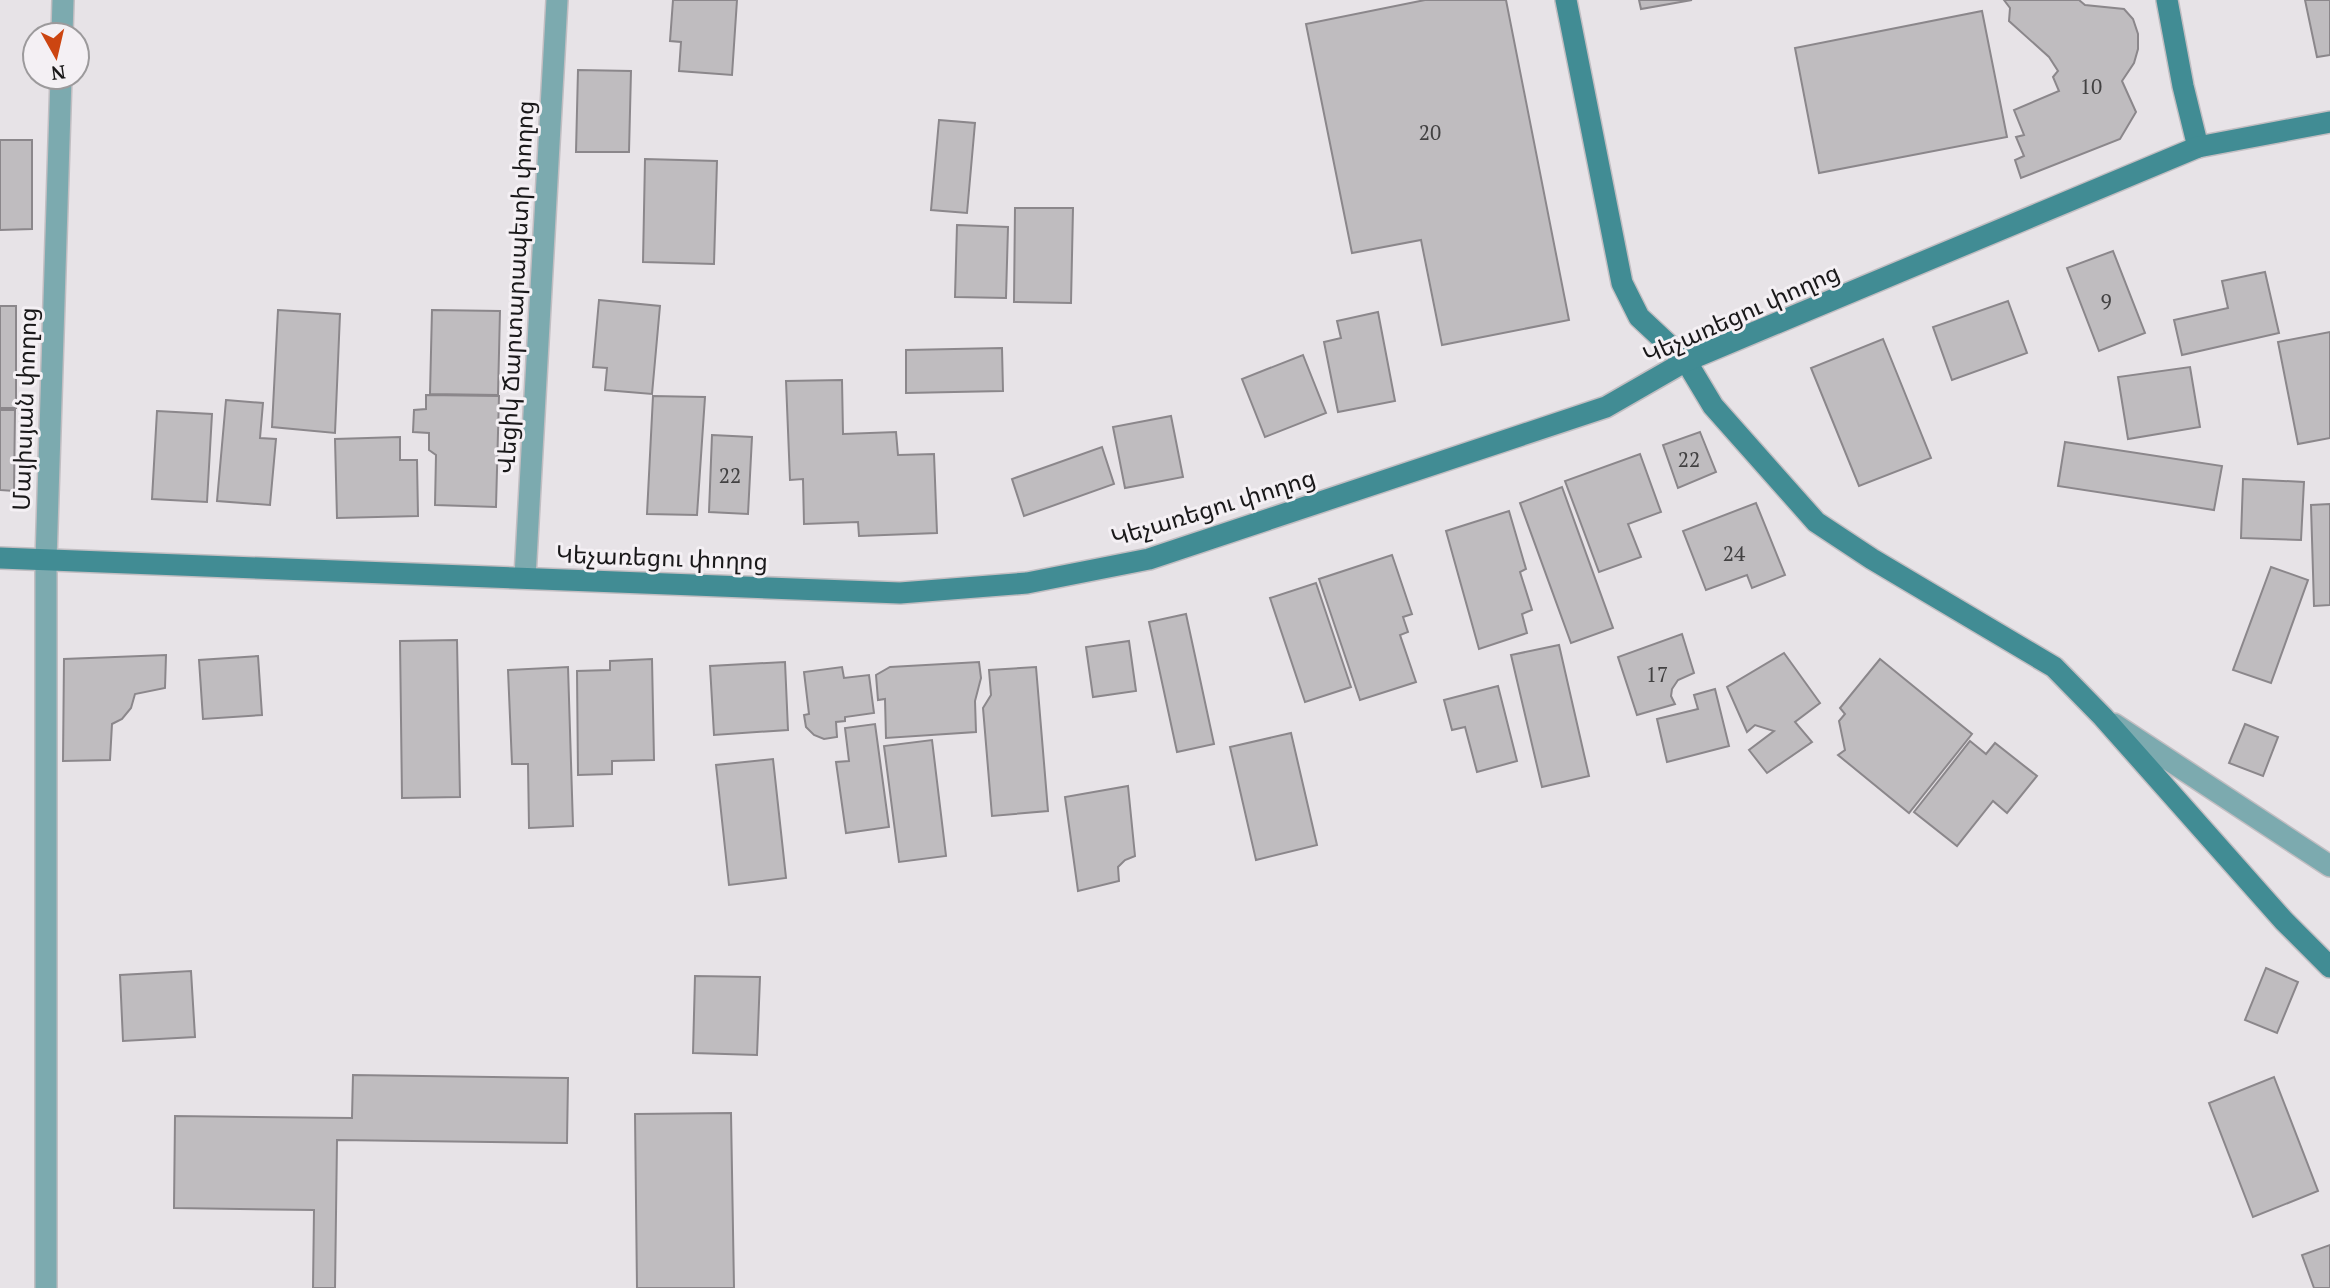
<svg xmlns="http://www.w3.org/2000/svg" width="2330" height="1288" font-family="'PT Serif','Noto Sans Armenian',serif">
  <rect width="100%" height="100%" fill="#e7e3e7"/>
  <g fill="#bfbcbf" stroke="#8b878b" stroke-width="2">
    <polygon points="673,0 737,0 732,75 679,71 681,42 670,41"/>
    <polygon points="1425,0 1506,0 1569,320 1442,345 1421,240 1352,253 1306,24"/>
    <polygon points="1639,0 1692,0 1641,9"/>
    <polygon points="2004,0 2079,0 2085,5 2124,9 2133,19 2138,34 2138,49 2134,63 2122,81 2136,112 2120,139 2021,178 2015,160 2024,156 2016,137 2024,135 2014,110 2059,91 2053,77 2058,71 2049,57 2009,21 2010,8"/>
    <polygon points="2305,0 2330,0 2330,55 2317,57"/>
    <polygon points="1982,11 2007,137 1819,173 1795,48"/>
    <polygon points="578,70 631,71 629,152 576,152"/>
    <polygon points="939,120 975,123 967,213 931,210"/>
    <polygon points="0,140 32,140 32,229 0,230"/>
    <polygon points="645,159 717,161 714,264 643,262"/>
    <polygon points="1015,208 1073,208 1071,303 1014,302"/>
    <polygon points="957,225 1008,227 1006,298 955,297"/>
    <polygon points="2113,251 2145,333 2099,351 2067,268"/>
    <polygon points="2265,272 2279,333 2182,355 2174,320 2228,308 2222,281"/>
    <polygon points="599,300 660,306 652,394 605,390 607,368 593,367"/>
    <polygon points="2008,301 2027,353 1952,380 1933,327"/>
    <rect x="0" y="306" width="16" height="102"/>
    <polygon points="278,310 340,314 335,433 272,427"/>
    <polygon points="432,310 500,311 498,395 430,394"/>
    <polygon points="1378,312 1395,401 1338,412 1324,342 1341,338 1337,321"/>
    <polygon points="2330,332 2330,438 2298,444 2278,342"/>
    <polygon points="1883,339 1931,458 1859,486 1811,368"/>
    <polygon points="1002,348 1003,391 906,393 906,350"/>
    <polygon points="1303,355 1326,413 1265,437 1242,379"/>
    <polygon points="2190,367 2200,427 2128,439 2118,377"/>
    <polygon points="842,380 843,434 896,432 898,455 934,454 937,533 859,536 858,522 804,524 803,479 790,480 786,381"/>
    <polygon points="426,395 499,396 496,507 435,505 436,455 429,450 429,433 413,432 414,410 426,409"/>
    <polygon points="653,396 705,397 697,515 647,514"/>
    <polygon points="226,400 263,403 260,438 276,439 270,505 217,501"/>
    <polygon points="0,410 15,410 14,491 0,490"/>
    <polygon points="157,411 212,414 207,502 152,499"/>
    <polygon points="1171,416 1183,477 1125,488 1113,427"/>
    <polygon points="1700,432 1716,472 1678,488 1663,445"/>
    <polygon points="712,435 752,437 748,514 709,512"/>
    <polygon points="400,437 400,460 417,460 418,516 337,518 335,439"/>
    <polygon points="2065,442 2222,466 2214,510 2058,486"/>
    <polygon points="1102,447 1114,484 1024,516 1012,479"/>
    <polygon points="1640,454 1661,512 1628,524 1641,557 1599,572 1565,481"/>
    <polygon points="2243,479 2304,482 2301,540 2241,538"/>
    <polygon points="1562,487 1613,628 1571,643 1520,503"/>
    <polygon points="1756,503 1785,575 1752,588 1747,575 1706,590 1683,531"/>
    <polygon points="2330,504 2330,605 2314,606 2311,505"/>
    <polygon points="1509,511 1526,569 1520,572 1532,610 1522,614 1527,633 1479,649 1446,531"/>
    <polygon points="1392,555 1412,614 1403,617 1408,632 1400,635 1416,682 1360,700 1319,579"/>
    <polygon points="2271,567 2308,580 2271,683 2233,670"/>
    <polygon points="1316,583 1351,687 1305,702 1270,598"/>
    <polygon points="1186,614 1214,744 1177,752 1149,622"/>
    <polygon points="1682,634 1694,673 1678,680 1672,689 1671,696 1675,704 1637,715 1618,657"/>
    <polygon points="457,640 460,797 402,798 400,641"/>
    <polygon points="1129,641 1136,691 1093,697 1086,647"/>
    <polygon points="1559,645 1589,776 1542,787 1511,655"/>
    <polygon points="1784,653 1820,703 1795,722 1812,742 1767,773 1749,750 1774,731 1755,725 1747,732 1727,687"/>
    <polygon points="166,655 165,688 135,694 131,708 122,719 112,724 110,760 63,761 64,659"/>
    <polygon points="258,656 262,715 203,719 199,660"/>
    <polygon points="652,659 654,760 612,761 612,774 578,775 577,671 610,670 610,661"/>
    <polygon points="1880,659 1972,734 1909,813 1838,755 1845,750 1839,721 1845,714 1840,708"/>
    <polygon points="785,662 788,730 714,735 710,666"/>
    <polygon points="979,662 981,678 975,701 976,732 886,738 885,699 878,700 876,675 890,667"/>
    <polygon points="568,667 573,826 529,828 528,764 512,764 508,670"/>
    <polygon points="842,667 844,678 869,675 874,713 845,717 845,721 836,722 837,737 824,739 814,735 806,727 804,715 809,714 804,672"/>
    <polygon points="1036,667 1048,811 992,816 983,708 991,695 989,670"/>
    <polygon points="1498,686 1517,761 1477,772 1465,727 1452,730 1444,700"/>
    <polygon points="1715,689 1729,746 1667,762 1657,719 1698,709 1694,695"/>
    <polygon points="875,724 889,827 846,833 836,762 849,761 845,728"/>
    <polygon points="2245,724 2278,737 2263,776 2229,763"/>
    <polygon points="1291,733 1317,845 1256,860 1230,747"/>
    <polygon points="932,740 946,856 899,862 884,746"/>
    <polygon points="1970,741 1986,754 1995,743 2037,776 2007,813 1993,801 1957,846 1914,812"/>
    <polygon points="773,759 786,878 729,885 716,765"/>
    <polygon points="1128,786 1135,856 1125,860 1118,867 1119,881 1078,891 1065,797"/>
    <polygon points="2266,968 2298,982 2277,1033 2245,1020"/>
    <polygon points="191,971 195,1037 123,1041 120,975"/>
    <polygon points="695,976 760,977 757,1055 693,1053"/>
    <polygon points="353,1075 568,1078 567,1143 337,1140 335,1288 313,1288 314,1210 174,1208 175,1116 352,1118"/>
    <polygon points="2274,1077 2318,1191 2253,1217 2209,1103"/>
    <polygon points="731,1113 734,1288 637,1288 635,1114"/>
    <polygon points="2330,1245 2330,1288 2314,1288 2302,1255"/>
  </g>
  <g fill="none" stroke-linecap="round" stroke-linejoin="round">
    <g stroke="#c2bec2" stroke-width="24">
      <polyline id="lane" points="2114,724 2330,866"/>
    </g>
    <g stroke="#c2bec2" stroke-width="24">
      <g id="street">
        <polyline points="62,35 63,0"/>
        <polyline points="525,577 557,0"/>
        <polyline points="46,1288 46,560 61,77"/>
      </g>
    </g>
    <g stroke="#c2bec2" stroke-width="24">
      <g id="secondary">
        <polyline points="1566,0 1622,283 1639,317 1686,361 1713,406 1816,522 1872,559 2054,667 2103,717 2284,921 2330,967"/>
        <polyline points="2167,0 2183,86 2198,147"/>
        <polyline points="0,558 900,593 1027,583 1149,559 1606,407 1686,361 2198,147 2330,122"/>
      </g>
    </g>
    <use href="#lane" stroke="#7caaaf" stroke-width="21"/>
    <use href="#street" stroke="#7caaaf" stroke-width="21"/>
    <use href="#secondary" stroke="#418c94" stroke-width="21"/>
  </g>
  <g text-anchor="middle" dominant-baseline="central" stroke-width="6" stroke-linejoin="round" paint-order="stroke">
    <g font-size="21" fill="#424142">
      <text x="2091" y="86">10</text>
      <text x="1430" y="132">20</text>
      <text x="2106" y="301">9</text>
      <text x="1689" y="459">22</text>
      <text x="730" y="475">22</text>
      <text x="1734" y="553">24</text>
      <text x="1657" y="674">17</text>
    </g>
    <g font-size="24" fill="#191819" stroke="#f4f0f4">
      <text transform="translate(515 287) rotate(-87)">Վեցիկ Ճարտարապետի փողոց</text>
      <text transform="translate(1741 313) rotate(-24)">Կեչառեցու փողոց</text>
      <text transform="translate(24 409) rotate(-88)">Մայիսյան փողոց</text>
      <text transform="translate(1213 507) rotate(-17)">Կեչառեցու փողոց</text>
      <text transform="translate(662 557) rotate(2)">Կեչառեցու փողոց</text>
    </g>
  </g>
  <g transform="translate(56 56) rotate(172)"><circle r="33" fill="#f4f0f4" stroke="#9c9a9c" stroke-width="2"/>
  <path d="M0-5L12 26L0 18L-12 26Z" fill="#cc4511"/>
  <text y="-10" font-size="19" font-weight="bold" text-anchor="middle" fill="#191819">N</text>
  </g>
</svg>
